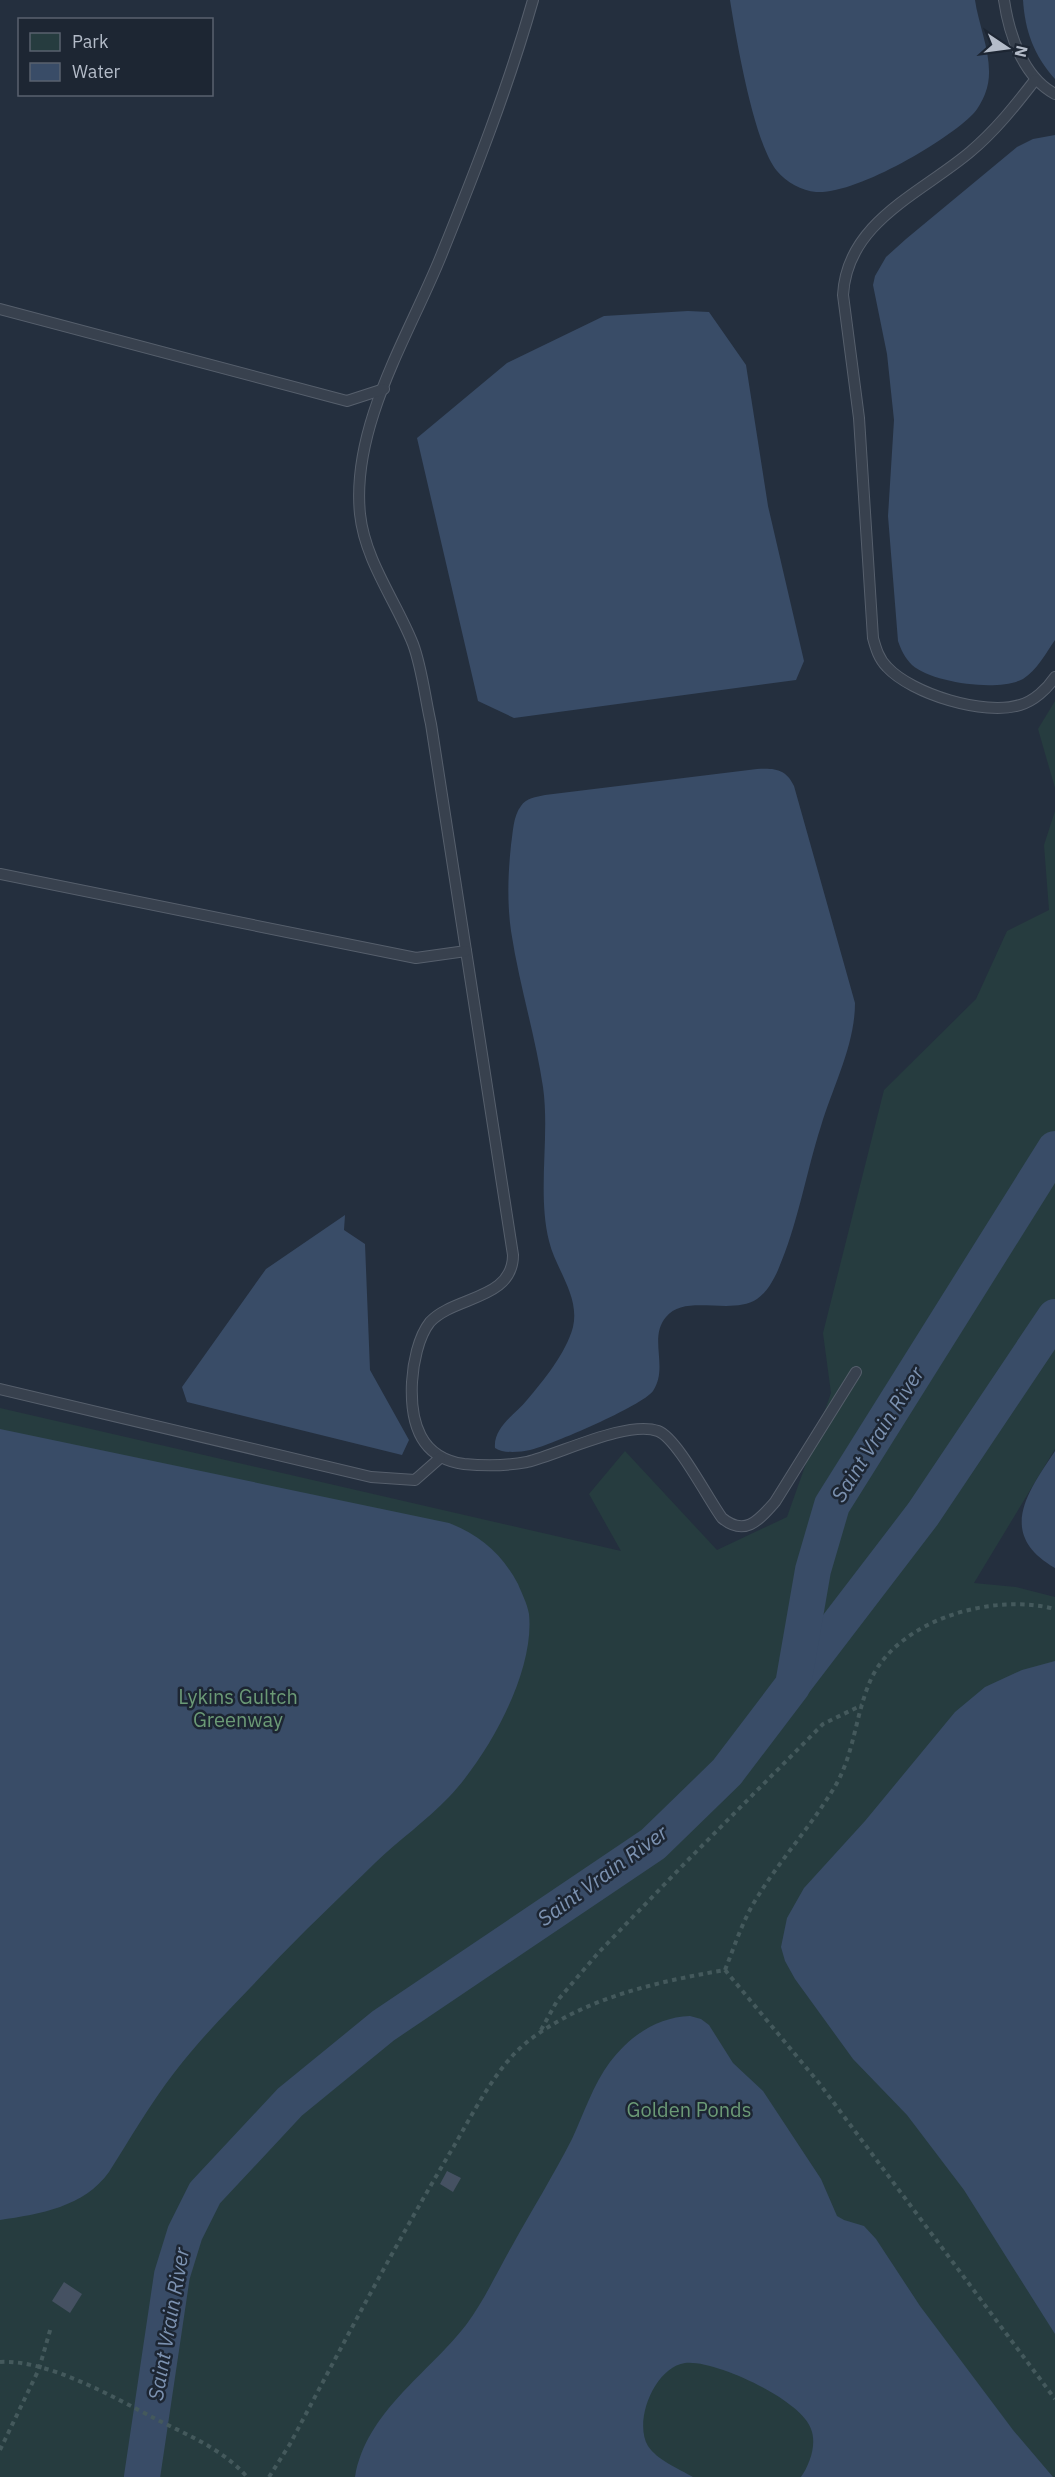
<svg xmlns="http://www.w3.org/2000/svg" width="1055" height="2477" font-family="'IBM Plex Sans',sans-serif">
  <rect width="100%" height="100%" fill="#242f3e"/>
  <g fill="#263c3f">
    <polygon points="1055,701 1055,788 1038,729"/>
    <polygon points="1055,811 1055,1131 828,1498 803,1570 817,1571 837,1507 1055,1161 1055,1303 919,1509 869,1575 882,1576 1055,1327 1055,1449 974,1583 1016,1587 1055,1597 1055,2477 0,2477 0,1408 621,1551 589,1494 625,1451 717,1550 787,1517 831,1393 823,1333 884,1090 976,999 1007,931 1049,910 1044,845"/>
  </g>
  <g fill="#394c67">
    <path d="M730,0h245c4,29 22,65 10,94 -3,7 -7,15 -12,20 -26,27 -118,81 -157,78 -14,-1 -30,-10 -39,-21 -23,-27 -41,-133 -47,-171z"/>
    <path d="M1023,0h32v79c-21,-23 -30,-48 -32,-79z"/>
    <path d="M1055,135v505c-9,13 -18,30 -32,39 -24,13 -91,4 -111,-14 -7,-7 -11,-15 -14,-24l-10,-125 6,-96 -7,-66 -14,-69 2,-9 11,-19 20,-18 111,-92 16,-8z"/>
    <polygon points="688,311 709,312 746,365 768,506 804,661 796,680 514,718 478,701 417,438 507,363 604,316"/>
    <path d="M757,769c18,-1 29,0 37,17l61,217c0,42 -22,83 -34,123 -15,47 -23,98 -43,144 -5,11 -11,22 -21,29 -26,17 -72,-6 -91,18 -18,21 3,50 -13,74 -11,15 -102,54 -123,59 -10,2 -26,4 -35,-2 -2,-21 21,-34 32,-48 17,-20 39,-47 46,-73 7,-31 -17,-57 -24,-86 -12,-49 1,-104 -6,-154 -8,-53 -24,-103 -32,-156 -4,-29 -3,-57 0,-86 2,-12 2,-29 10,-39 5,-8 15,-9 24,-11z"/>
    <polygon points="345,1215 344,1230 365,1244 370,1370 409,1440 402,1455 187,1402 182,1387 266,1269"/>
    <path d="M0,1429l449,94c31,12 53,31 69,61 4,10 9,19 11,30 6,58 -41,142 -80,183 -23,24 -50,43 -74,66 -36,35 -73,70 -107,106 -32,34 -66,67 -94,104 -24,31 -44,66 -65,99 -25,35 -69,42 -109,48z"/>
    <path d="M1055,1451v117c-59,-34 -27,-76 0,-117z"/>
    <polygon points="1055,1661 1055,2334 964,2190 907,2115 853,2059 795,1979 785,1961 781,1947 787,1918 804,1888 865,1821 955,1712 985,1687 1022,1670"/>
    <path d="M690,2016l11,3 8,6 24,38 30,28 58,88 16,37 7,4 20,6 12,13 44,67 93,124 40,47h-252c9,-13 16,-33 10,-48 -9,-29 -97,-70 -126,-66 -30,4 -52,58 -37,83 9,14 31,23 45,31h-338c11,-65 73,-103 111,-152 18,-24 31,-53 46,-79 20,-36 41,-70 60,-107 12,-26 21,-54 38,-77 20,-26 47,-45 80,-46z"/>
  </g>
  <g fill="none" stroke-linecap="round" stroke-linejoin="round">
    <g stroke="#394c67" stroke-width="36">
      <polyline points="796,1680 923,1514 1055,1317"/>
      <polyline points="142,2477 172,2275 185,2233 205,2193 290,2102 383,2026 653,1844 727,1772 793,1685 813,1570 832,1505 1055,1149"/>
    </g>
  </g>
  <g fill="#455162">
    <polygon points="447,2171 461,2178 453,2192 440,2184"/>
    <polygon points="64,2282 82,2294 70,2313 52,2301"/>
  </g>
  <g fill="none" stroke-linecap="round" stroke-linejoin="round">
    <g stroke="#565f6c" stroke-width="12">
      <g id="lane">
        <path d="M533,0c-25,88 -58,172 -92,256 -32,79 -90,170 -81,258 5,47 36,87 53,130 9,24 12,54 18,80l82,531c0,45 -59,41 -83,67 -12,15 -17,42 -18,60 -2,40 8,76 52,82 21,2 42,2 63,-2 33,-8 100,-42 131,-31 19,7 50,68 64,87 23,19 37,2 53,-16l81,-130"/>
        <path d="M1004,0c5,34 19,77 51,94"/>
        <path d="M1035,80c-20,26 -40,51 -65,72 -50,42 -123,70 -127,143l16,123 14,220c3,11 6,21 14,29 25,27 97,49 133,38 14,-4 27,-16 35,-28"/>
        <polyline points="0,309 347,401 384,389"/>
        <polyline points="0,874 416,958 466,951"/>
        <polyline points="0,1389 371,1477 415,1480 440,1458"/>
      </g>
    </g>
    <g stroke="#44595c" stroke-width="4" stroke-dasharray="4.5 4.5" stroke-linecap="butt">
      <path d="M725,1970c10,-25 18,-51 33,-74 23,-37 53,-70 76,-108 21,-34 21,-75 38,-111 30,-59 122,-84 183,-68"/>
      <polyline points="541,2030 557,2001 599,1952 690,1858 823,1724 862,1705"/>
      <path d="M0,2362c47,-3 113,35 154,56 33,17 69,31 93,59"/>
      <polyline points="0,2450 39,2369 51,2327"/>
      <path d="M269,2477l21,-33c53,-100 106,-201 164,-298 19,-33 43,-80 73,-104 56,-44 129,-60 198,-72l94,113 236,316"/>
    </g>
    <use href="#lane" stroke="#38414e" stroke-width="10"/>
  </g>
  <g text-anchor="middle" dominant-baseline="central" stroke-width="5" stroke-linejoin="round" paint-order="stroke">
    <g font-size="20" fill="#6b9a76" stroke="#1d2633">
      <text x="238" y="1696">Lykins Gultch<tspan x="238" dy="23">Greenway</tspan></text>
      <text x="689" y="2109">Golden Ponds</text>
    </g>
    <g font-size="21" font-style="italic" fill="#7c92b1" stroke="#1d2633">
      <text transform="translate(877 1434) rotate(-58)">Saint Vrain River</text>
      <text transform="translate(602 1875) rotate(-36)">Saint Vrain River</text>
      <text transform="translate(168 2324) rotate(-80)">Saint Vrain River</text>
    </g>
  </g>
  <rect x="18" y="18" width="195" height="78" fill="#1d2633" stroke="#59626f" stroke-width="1.5"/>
  <rect x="30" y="33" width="30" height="18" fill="#263c3f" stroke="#59626f" stroke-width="1.5"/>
  <text x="72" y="48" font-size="18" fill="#b4bcc9">Park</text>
  <rect x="30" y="63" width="30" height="18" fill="#394c67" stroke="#59626f" stroke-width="1.5"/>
  <text x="72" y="78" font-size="18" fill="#b4bcc9">Water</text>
  <g transform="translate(1007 48) rotate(103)" stroke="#1d2633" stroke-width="4.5" paint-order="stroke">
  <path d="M0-4.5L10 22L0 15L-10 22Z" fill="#b4bcc9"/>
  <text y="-9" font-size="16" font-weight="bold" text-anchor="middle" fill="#b4bcc9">N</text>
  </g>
</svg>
